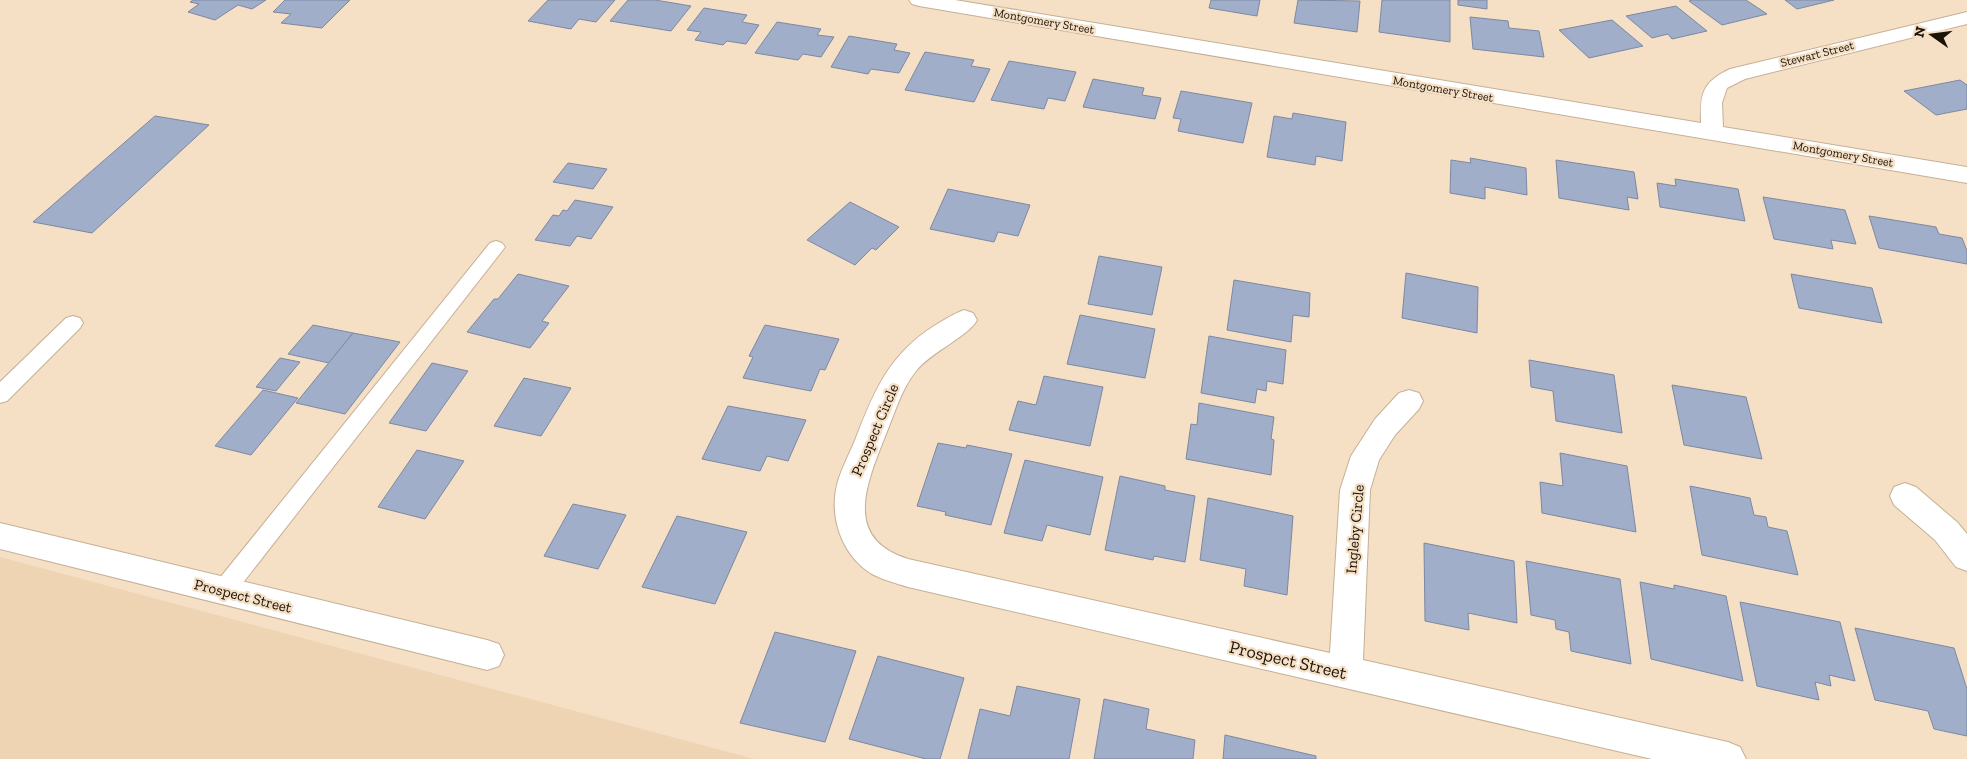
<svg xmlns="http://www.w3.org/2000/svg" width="1967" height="759" font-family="'Zilla Slab',serif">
  <rect width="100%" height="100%" fill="#f5dfc5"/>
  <polygon fill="#efd4b3" points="0,557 754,759 0,759"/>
  <g fill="#a1aeca" stroke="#7c88a3">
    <polygon points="193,0 266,0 252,9 238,5 215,20 188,12 199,4 190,2"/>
    <polygon points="285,0 350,0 322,28 281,23 291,14 273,12"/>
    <polygon points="548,0 615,0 596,22 579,19 571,29 528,21"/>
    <polygon points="628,0 655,0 691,6 671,31 610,21"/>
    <polygon points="1211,0 1260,0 1257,16 1209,8"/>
    <polygon points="1298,0 1360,1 1357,32 1294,23"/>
    <polygon points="1382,0 1450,0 1450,42 1379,32"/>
    <polygon points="1458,0 1487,0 1487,9 1458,5"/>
    <polygon points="1693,0 1746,0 1767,14 1722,25 1689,1"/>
    <polygon points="1785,0 1834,0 1797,9"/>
    <polygon points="1676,6 1707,31 1672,39 1668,34 1652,38 1626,16"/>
    <polygon points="704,8 747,15 742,22 759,25 746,44 727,41 723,45 695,40 701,32 687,30"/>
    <polygon points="1470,17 1508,21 1509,28 1539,31 1544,57 1473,49"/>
    <polygon points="1612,20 1643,46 1589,58 1559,30"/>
    <polygon points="777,22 821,29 817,35 834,37 821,57 803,54 798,60 755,53"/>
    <polygon points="849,36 897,44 894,50 910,53 899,73 871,69 868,74 831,67"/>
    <polygon points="925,52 974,60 971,66 990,69 974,102 905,90"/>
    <polygon points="1009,61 1076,72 1065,101 1048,98 1044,109 991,100"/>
    <polygon points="1093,79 1144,88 1142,95 1161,98 1155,119 1083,107"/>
    <polygon points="1960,80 1967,85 1967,109 1936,115 1904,91"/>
    <polygon points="1181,91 1252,103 1243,143 1178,131 1181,119 1173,118"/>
    <polygon points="1293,113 1346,122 1342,161 1316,156 1315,165 1267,157 1274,116 1292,119"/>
    <polygon points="155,116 209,125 92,233 33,222"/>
    <polygon points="1470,158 1526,168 1527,195 1485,187 1485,199 1450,193 1451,160 1471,163"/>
    <polygon points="1556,160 1634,172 1638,199 1627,197 1629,210 1559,198"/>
    <polygon points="568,163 607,169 593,189 553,182"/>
    <polygon points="1675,179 1738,189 1745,221 1660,207 1657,183 1676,186"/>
    <polygon points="948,189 1030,205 1018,236 998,232 994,242 930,229"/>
    <polygon points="1763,197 1845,210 1856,244 1831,240 1833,249 1774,239"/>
    <polygon points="575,200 613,207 591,239 577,236 570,246 535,240 553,215 559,216 563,210 567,211"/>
    <polygon points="850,202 899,227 876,250 872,248 855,265 807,240"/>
    <polygon points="1869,216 1936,227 1939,234 1962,238 1967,251 1967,264 1879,248"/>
    <polygon points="1099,256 1162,267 1152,315 1088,304"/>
    <polygon points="1406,273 1478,287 1477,333 1402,318"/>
    <polygon points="518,274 569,286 542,321 549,323 530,348 467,332 494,299 498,299"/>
    <polygon points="1791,274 1872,288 1882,323 1799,308"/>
    <polygon points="1234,280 1310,293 1309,317 1293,315 1291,342 1227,330"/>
    <polygon points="1080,315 1155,329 1145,378 1067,364"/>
    <polygon points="313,325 353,333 329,363 288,354"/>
    <polygon points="765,325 839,339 825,370 820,369 811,391 743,378 753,357 749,356"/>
    <polygon points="353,333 400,342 345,414 296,403"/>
    <polygon points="1209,336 1286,350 1283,384 1267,381 1266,391 1257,389 1255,403 1201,393"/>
    <polygon points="280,358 300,362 276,391 256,387"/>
    <polygon points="1529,360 1614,375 1622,433 1556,421 1553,391 1531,387"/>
    <polygon points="432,363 468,371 426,431 389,423"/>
    <polygon points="1044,376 1103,387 1090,446 1009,430 1018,401 1036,405"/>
    <polygon points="524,378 571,388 541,436 494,426"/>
    <polygon points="1672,385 1746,397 1762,459 1684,445"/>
    <polygon points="263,390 298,398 251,455 215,446"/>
    <polygon points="1199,403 1274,417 1271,439 1274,440 1271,475 1186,459 1191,424 1197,425"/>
    <polygon points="728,406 806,420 788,461 767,456 760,471 702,459"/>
    <polygon points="938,443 966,448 967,445 1012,454 991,525 945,515 946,512 917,506"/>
    <polygon points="417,450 464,461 425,519 378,507"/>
    <polygon points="1560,453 1627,466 1636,532 1542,513 1540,482 1563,486"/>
    <polygon points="1025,460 1103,477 1090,535 1047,525 1042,541 1004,533"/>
    <polygon points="1120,476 1165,486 1165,490 1195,496 1185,562 1154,556 1153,560 1105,550"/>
    <polygon points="1690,486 1750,498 1754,515 1766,517 1768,527 1787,531 1798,575 1702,555"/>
    <polygon points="1208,498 1293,516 1287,595 1244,586 1246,569 1200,560"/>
    <polygon points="573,504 626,515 598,569 544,556"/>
    <polygon points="677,516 747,532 715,604 642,587"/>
    <polygon points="1424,543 1514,561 1517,623 1468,613 1469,630 1425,621"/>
    <polygon points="1526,561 1620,579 1631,664 1571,651 1569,632 1556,629 1555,620 1531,615"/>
    <polygon points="1640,582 1674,589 1674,585 1726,596 1743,681 1651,659"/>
    <polygon points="1740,602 1840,622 1855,681 1829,675 1831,686 1815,682 1819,700 1757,686"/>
    <polygon points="1855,628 1954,648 1967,689 1967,736 1934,729 1928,711 1875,700"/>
    <polygon points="775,632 856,651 825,742 740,723"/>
    <polygon points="878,656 964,678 940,759 926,759 849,739"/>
    <polygon points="1017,686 1080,699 1069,759 968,759 980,709 1010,716"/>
    <polygon points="1104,699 1149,709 1146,729 1195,740 1193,759 1094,759"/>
    <polygon points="1225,735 1316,756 1316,759 1223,759"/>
  </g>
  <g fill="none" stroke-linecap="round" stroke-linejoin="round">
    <g stroke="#c5b096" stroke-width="2">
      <g id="service">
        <polygon points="496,241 502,243 505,247 502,251 231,598 223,601 215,598 211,591 215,584 490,243"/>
        <polygon points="73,316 80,318 83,323 80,328 7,401 0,403 0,382 66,318"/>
      </g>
    </g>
    <g stroke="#c5b096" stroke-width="2">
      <g id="minor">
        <path d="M909,0h46l746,123c-1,-29 1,-41 29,-54l237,-57v12l-222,55 -18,9 -5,15 1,24 244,40v16l-1048,-177 -7,-2z"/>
        <path d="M964,310l9,3 4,7c-9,17 -45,31 -61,51 -16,20 -22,45 -32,68 -18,46 -41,100 24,120l422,94 10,-163 11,-34 24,-37 24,-26 10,-3 10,3 4,8 -4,8 -24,26 -16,25 -9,30 -7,170 365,82 12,5 6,12h-94l-744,-172c-12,-4 -25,-7 -36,-13 -31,-19 -44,-59 -34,-93 5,-16 13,-30 19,-46 18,-46 33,-81 77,-109 10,-6 19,-12 30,-16z"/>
        <polygon points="1905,483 1916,487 1957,522 1967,534 1967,571 1956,567 1935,540 1894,505 1890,496 1894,487"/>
        <polygon points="0,523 487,640 499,644 504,655 499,666 487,670 0,549"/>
      </g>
    </g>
    <use href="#service" fill="#fff" fill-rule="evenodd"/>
    <use href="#minor" fill="#fff" fill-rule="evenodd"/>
  </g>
  <g text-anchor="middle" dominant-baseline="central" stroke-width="4.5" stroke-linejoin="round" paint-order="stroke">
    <g font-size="12" fill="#1a1309" stroke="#f5dfc5">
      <text transform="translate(1044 21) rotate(10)">Montgomery Street</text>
      <text transform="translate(1817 54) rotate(-14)">Stewart Street</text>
      <text transform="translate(1443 89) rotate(10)">Montgomery Street</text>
      <text transform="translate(1843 154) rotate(10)">Montgomery Street</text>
    </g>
    <g font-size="15" fill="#1a1309" stroke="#f5dfc5">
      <text transform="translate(875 430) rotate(-67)">Prospect Circle</text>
      <text transform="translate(1355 529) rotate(-85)">Ingleby Circle</text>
      <text transform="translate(243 596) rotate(14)">Prospect Street</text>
    </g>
    <g font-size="18" fill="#1a1309" stroke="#f5dfc5">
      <text transform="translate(1288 660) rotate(13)">Prospect Street</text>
    </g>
  </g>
  <g transform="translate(1932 35) rotate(284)" stroke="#f5dfc5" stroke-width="4" paint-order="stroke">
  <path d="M0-4L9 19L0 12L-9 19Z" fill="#1a1309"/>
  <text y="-8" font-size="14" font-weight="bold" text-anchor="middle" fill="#1a1309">N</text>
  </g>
</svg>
